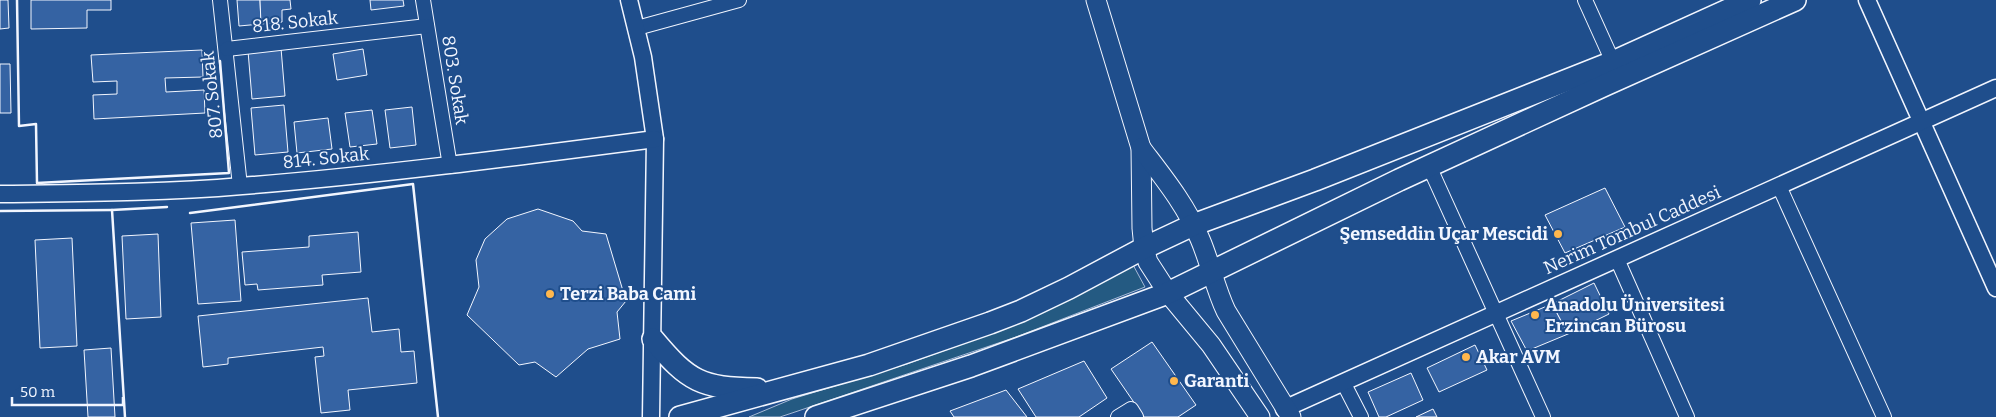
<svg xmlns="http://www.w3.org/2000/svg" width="1996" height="417" font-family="Bitter,serif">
  <rect width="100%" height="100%" fill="#1f4e8c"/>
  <polygon fill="#245a82" stroke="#a8bbd7" points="1132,263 1145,287 1016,337 795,412 780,417 749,417 792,399 907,364 976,339"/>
  <g fill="#3563a3" stroke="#f2f6ff">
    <polygon points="0,0 8,0 9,28 0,29"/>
    <polygon points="31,0 111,0 111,10 87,10 87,28 31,29"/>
    <polygon points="237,0 260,0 261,24 239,26"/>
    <polygon points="260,0 290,0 291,9 282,10 282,22 261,24"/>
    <polygon points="370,0 403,0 404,6 371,10"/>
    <polygon points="281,48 285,96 252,99 248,51"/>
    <polygon points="363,49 367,75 337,80 333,54"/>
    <polygon points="202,50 203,77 165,78 166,92 204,90 205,113 94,119 93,95 117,94 117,81 93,82 91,55"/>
    <polygon points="0,64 10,64 11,113 0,113"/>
    <polygon points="284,105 288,152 255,155 251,108"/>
    <polygon points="412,107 416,145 390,148 385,110"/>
    <polygon points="372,110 377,144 350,147 345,113"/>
    <polygon points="328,118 332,149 297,153 294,122"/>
    <polygon points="1605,188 1625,227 1565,253 1545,215"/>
    <polygon points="538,209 573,221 582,231 606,234 626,301 617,312 620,339 588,349 556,377 535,362 519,365 467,315 479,287 476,260 485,239 507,219"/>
    <polygon points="235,220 241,301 198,304 191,223"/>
    <polygon points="358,232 361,272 322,275 323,285 258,290 257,284 245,285 242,252 309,247 309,236"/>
    <polygon points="158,234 161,317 126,319 122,236"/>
    <polygon points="72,238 77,346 40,348 35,240"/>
    <polygon points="1594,283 1609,314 1568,334 1552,304"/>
    <polygon points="368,298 372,332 399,329 401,352 414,351 417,383 348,390 350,410 321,413 315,357 324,356 323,347 228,358 228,364 203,367 198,316"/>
    <polygon points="1552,304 1568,334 1527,351 1511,321"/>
    <polygon points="1152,342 1196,405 1178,417 1144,417 1111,369"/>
    <polygon points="1475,345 1487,370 1439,392 1427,368"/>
    <polygon points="111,348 115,417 88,417 84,350"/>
    <polygon points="1084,361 1107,398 1079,417 1036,417 1018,389"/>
    <polygon points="1411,373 1423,400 1386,417 1379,417 1368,392"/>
    <polygon points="1006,390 1027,417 954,417 950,411"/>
    <polygon points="1433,409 1437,417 1416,417"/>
  </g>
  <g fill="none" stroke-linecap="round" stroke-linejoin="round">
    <g stroke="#f2f6ff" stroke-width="16">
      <g id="minor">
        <polyline points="220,0 240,186"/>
        <polyline points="423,0 450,166"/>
        <polyline points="1585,0 1613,62"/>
        <polyline points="637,28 739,0"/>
        <polyline points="227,49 427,26"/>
        <polyline points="1429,166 1543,417"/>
        <polyline points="1779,186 1884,417"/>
        <polyline points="1617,259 1687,417"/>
        <polyline points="1343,382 1361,417"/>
        <polyline points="1118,417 1131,409 1136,417"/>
      </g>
    </g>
    <g stroke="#f2f6ff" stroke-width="19">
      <g id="tertiary">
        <polyline points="629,0 643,57 655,139 651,417"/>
        <polyline points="1867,0 1996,288"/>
        <path d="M0,194c80,-1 161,-1 242,-8 138,-11 275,-29 413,-47"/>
        <polyline points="1284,409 1996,88"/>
      </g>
    </g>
    <g stroke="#f2f6ff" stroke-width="21">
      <g id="secondary">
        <polyline points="1096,0 1141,148 1142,228 1144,248 1148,262 1168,293 1211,345 1260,417"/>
        <path d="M1141,148c22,29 45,57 59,91 10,23 15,49 26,72l65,106"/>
      </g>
    </g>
    <g stroke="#f2f6ff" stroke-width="24">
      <g id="primary">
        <path d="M653,339c36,43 48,49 104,50"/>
        <polyline points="680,417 869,365 990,323 1021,311 1069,288 1144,248 1193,225 1315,180 1613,62 1750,0"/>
        <polyline points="816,417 971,366 1168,293 1399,180 1605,85 1795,0"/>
      </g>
    </g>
    <use href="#minor" stroke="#1f4e8c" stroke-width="14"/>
    <use href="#tertiary" stroke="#1f4e8c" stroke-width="16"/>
    <use href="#secondary" stroke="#1f4e8c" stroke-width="19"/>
    <use href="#primary" stroke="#1f4e8c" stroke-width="21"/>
    <g stroke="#f2f6ff" stroke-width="2.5">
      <polyline points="17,0 19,126 36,124 37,183 229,173 220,61"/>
      <polyline points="0,211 112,210"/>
      <polyline points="190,213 413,184 438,417"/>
      <polyline points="125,417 112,210 167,207"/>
    </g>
  </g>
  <g fill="#ffb74d" stroke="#1f4e8c" stroke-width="2">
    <circle cx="1558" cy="234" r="5"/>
    <circle cx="550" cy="294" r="5"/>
    <circle cx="1535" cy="315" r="5"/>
    <circle cx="1466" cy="357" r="5"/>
    <circle cx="1174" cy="381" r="5"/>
  </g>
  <g text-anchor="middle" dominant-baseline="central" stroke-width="4" stroke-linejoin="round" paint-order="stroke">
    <g font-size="18" fill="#f2f6ff" stroke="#1f4e8c">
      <text transform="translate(295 22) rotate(-6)">818. Sokak</text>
      <text transform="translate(455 80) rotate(81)">803. Sokak</text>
      <text transform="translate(212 95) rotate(-96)">807. Sokak</text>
      <text transform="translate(326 158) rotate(-6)">814. Sokak</text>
      <text transform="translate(1632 230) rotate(-24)">Nerim Tombul Caddesi</text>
    </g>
    <g font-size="18" font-weight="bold" fill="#f2f6ff" stroke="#1f4e8c" text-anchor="start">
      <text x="1548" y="234" text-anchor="end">Şemseddin Uçar Mescidi</text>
      <text x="560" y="294">Terzi Baba Cami</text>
      <text x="1545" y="305">Anadolu Üniversitesi<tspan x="1545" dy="21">Erzincan Bürosu</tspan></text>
      <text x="1476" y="357">Akar AVM</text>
      <text x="1184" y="381">Garanti</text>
    </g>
  </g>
  <path d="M12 397v8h111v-8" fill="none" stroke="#f2f6ff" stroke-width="2.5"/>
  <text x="20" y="397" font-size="15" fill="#f2f6ff" stroke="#1f4e8c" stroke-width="4" paint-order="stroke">50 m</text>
</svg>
